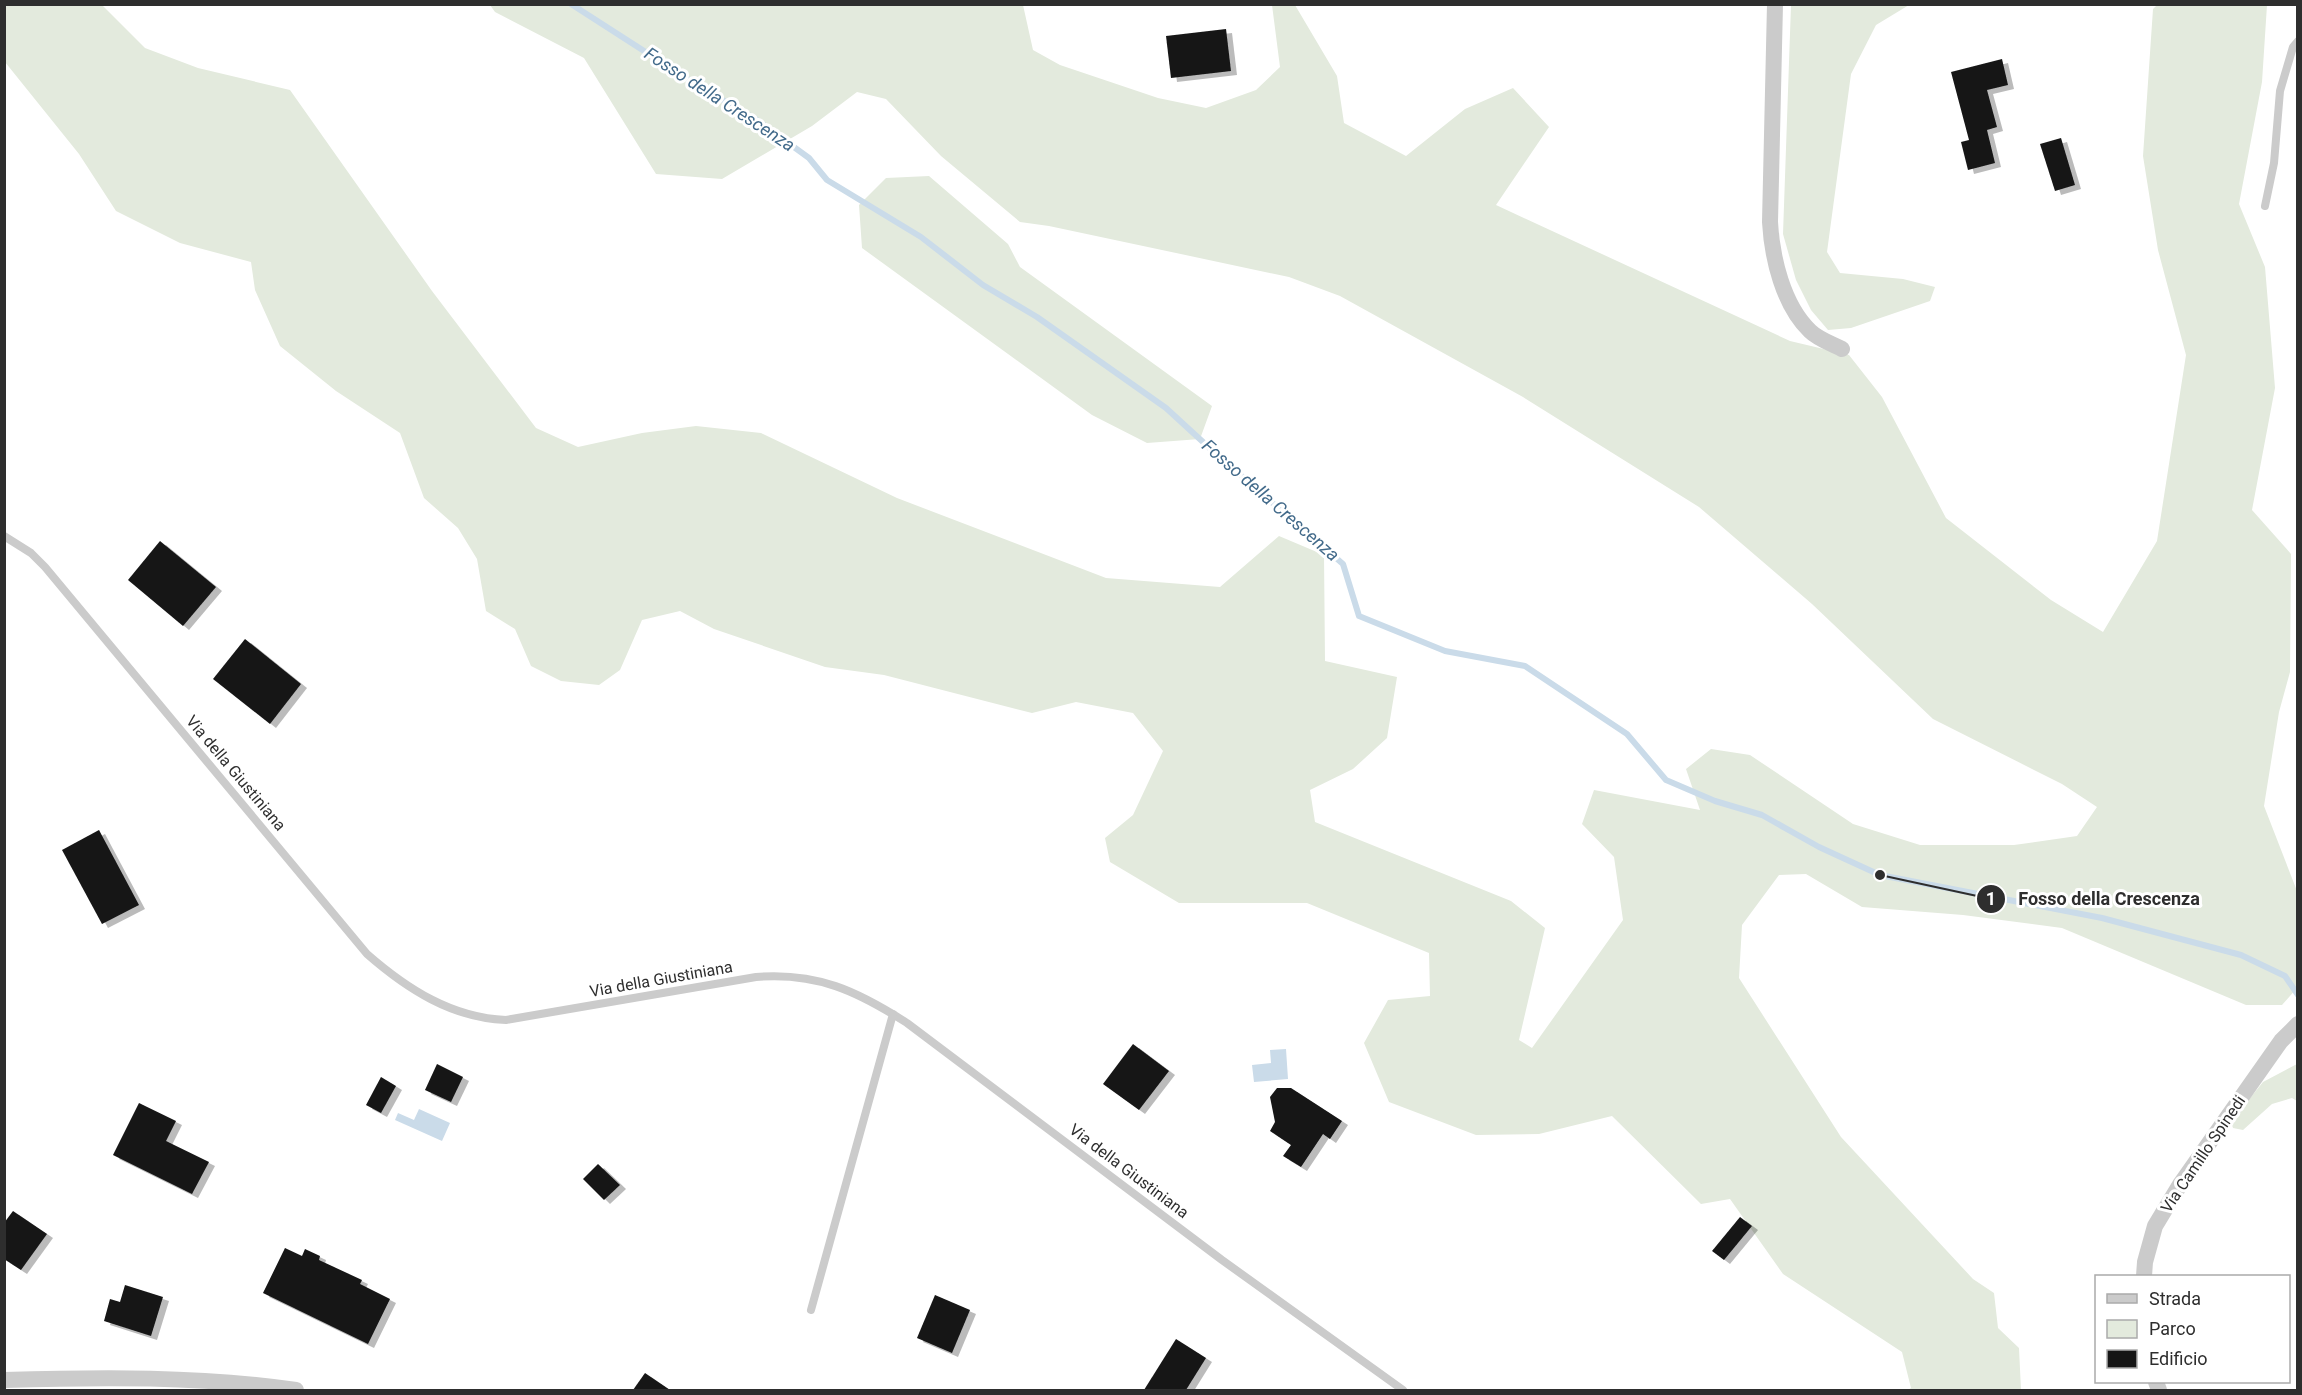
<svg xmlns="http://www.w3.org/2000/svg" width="2302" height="1395" font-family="Roboto,sans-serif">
  <defs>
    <filter id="shadow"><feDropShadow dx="6" dy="4" stdDeviation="0" flood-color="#0004"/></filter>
  </defs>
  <rect width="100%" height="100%" fill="#fff"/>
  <g fill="#e3eadd">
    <polygon points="2158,4 2267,5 2262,82 2239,204 2265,267 2275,388 2252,510 2291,554 2290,672 2279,712 2264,806 2297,891 2297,988 2282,1005 2246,1005 2062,928 1963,915 1862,907 1806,874 1779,875 1742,925 1739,978 1841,1137 1973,1279 1994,1293 1998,1328 2019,1348 2021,1390 1908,1390 1911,1388 1902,1352 1783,1274 1730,1199 1701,1204 1612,1116 1539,1134 1476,1135 1389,1102 1364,1043 1388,1000 1430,996 1429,953 1307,903 1179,903 1110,862 1105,838 1133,815 1163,751 1133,713 1076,702 1032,713 884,675 825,667 714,629 680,611 642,620 620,670 599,685 561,681 531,666 515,629 486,611 477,559 458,528 424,498 400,433 336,391 280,346 255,290 251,262 180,243 116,211 79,154 5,62 4,5 102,5 145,48 198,68 290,90 432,291 536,428 578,447 642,433 696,426 761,433 897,498 1106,578 1220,587 1279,536 1324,555 1325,661 1397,677 1387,738 1353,769 1310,790 1315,822 1511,901 1545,928 1519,1040 1532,1048 1623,920 1614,857 1582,824 1594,790 1700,810 1686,769 1711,749 1750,755 1853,824 1920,845 2014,845 2077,836 2097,807 2062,784 1933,719 1812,604 1699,507 1523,397 1340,296 1289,277 1049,226 1020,222 941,156 886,99 857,92 812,126 722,179 656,174 584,58 495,12 490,5 1023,5 1033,50 1060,65 1158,98 1206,108 1256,90 1280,67 1272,5 1295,5 1337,76 1344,123 1406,156 1465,109 1513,88 1549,127 1496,205 1790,341 1849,355 1882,397 1946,518 2051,600 2103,632 2157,541 2186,355 2158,250 2143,156 2153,9"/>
    <polygon points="1791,5 1909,5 1876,25 1851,74 1827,252 1840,273 1903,279 1935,287 1930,301 1851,328 1828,330 1811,310 1796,280 1783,234"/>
    <polygon points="929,176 1008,244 1020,267 1212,406 1200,439 1147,443 1092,415 862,248 859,205 886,178"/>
    <polygon points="2297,1064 2297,1101 2292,1098 2272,1104 2243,1130 2233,1128 2231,1122 2263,1082"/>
  </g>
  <g fill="#cadbe9">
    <polygon points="1286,1049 1288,1079 1254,1082 1252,1065 1271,1063 1270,1050"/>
    <polygon points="419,1109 450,1123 442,1141 395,1120 398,1113 414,1120"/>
  </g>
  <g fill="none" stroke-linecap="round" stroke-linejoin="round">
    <polyline stroke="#cadbe9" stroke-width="6" points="571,4 700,87 754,118 809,158 827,180 921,237 983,285 1037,317 1166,408 1215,453 1343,564 1359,616 1445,651 1525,666 1627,734 1666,780 1715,801 1762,815 1819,847 1880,875 2102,918 2241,955 2285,976 2298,995"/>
  </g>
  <g fill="#151515" filter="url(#shadow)">
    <polygon points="1226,29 1231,71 1171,78 1166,36"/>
    <polygon points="2002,59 2008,85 1987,90 1997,127 1987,130 1995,163 1968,170 1961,142 1969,140 1951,72"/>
    <polygon points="2061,138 2075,185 2055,191 2040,144"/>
    <polygon points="160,541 216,587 183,626 128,580"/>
    <polygon points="245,639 301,684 270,724 213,679"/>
    <polygon points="99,830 139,905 102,924 62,850"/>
    <polygon points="1133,1044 1169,1071 1139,1110 1103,1084"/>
    <polygon points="437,1064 463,1077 451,1102 425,1090"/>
    <polygon points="381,1077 396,1086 381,1113 366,1105"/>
    <polygon points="1277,1088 1291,1088 1342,1121 1330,1139 1323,1134 1301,1167 1283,1156 1291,1145 1270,1131 1275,1122 1270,1097"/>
    <polygon points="139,1103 176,1121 166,1141 209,1162 192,1194 113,1155"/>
    <polygon points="598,1164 620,1185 604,1200 583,1179"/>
    <polygon points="13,1211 47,1234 21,1270 4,1259 4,1223"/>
    <polygon points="1740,1217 1752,1226 1724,1260 1712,1251"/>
    <polygon points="285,1248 302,1256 305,1249 320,1256 319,1260 362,1280 360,1284 390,1299 368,1344 263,1293"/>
    <polygon points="125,1285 163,1297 151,1336 104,1321 110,1299 120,1302"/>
    <polygon points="935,1295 970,1310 952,1353 917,1338"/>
    <polygon points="1176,1339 1206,1358 1186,1390 1144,1390"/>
    <polygon points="645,1373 670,1390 633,1390"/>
  </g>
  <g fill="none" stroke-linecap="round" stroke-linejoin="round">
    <g stroke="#cbcbcb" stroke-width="8">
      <polyline points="2265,206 2274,163 2280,91 2293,47 2298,41"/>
      <path d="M4,536l27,17 14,14 322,387c40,35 85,64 139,66l250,-43c61,-5 101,14 151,46l315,237 181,130"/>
      <polyline points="811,1310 893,1014"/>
    </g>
    <g stroke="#cbcbcb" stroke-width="16">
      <path d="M1775,4l-5,218c2,36 13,83 40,109 8,8 22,13 32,18"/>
      <polyline points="2144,1276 2145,1262 2155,1226 2181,1183 2269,1058 2281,1041 2298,1024"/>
      <path d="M4,1380c97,-3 196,-4 292,10"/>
      <polyline points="2156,1382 2159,1390"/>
    </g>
  </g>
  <g text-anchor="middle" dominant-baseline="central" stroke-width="6" stroke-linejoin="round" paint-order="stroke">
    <g font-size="16" fill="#2e2e2e" stroke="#fff">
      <text transform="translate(236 773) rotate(50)">Via della Giustiniana</text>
      <text transform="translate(661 979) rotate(-10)">Via della Giustiniana</text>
      <text transform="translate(2203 1154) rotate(-56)">Via Camillo Spinedi</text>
      <text transform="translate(1129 1171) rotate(37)">Via della Giustiniana</text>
    </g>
    <g font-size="18" font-style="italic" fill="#426a8a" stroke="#fff">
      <text transform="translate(720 99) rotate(33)">Fosso della Crescenza</text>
      <text transform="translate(1271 500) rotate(41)">Fosso della Crescenza</text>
    </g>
  </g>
  <path fill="none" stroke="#2e2e2e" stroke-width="2" d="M1880 875L1991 899"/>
  <g fill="#2e2e2e" stroke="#fff" stroke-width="2">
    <circle cx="1880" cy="875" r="6"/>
    <circle cx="1991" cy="899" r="15"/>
  </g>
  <g font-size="18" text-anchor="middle" font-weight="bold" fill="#fff">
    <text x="1991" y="905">1</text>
  </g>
  <g font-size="18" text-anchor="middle" font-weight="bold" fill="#2e2e2e" stroke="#fff" stroke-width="6" stroke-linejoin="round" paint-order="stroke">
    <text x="2109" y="905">Fosso della Crescenza</text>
  </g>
  <rect width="2302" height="1395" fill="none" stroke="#2e2e2e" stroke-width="12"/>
  <rect x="2095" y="1275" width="195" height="108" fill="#ffffff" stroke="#ababab" stroke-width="1.5"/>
  <rect x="2107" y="1294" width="30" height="9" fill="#cbcbcb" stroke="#ababab" stroke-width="1.5"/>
  <text x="2149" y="1305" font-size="18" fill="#2e2e2e">Strada</text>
  <rect x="2107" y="1320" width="30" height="18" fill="#e3eadd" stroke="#ababab" stroke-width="1.5"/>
  <text x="2149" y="1335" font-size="18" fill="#2e2e2e">Parco</text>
  <rect x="2107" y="1350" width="30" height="18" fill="#151515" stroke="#ababab" stroke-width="1.5"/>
  <text x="2149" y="1365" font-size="18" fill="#2e2e2e">Edificio</text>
</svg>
